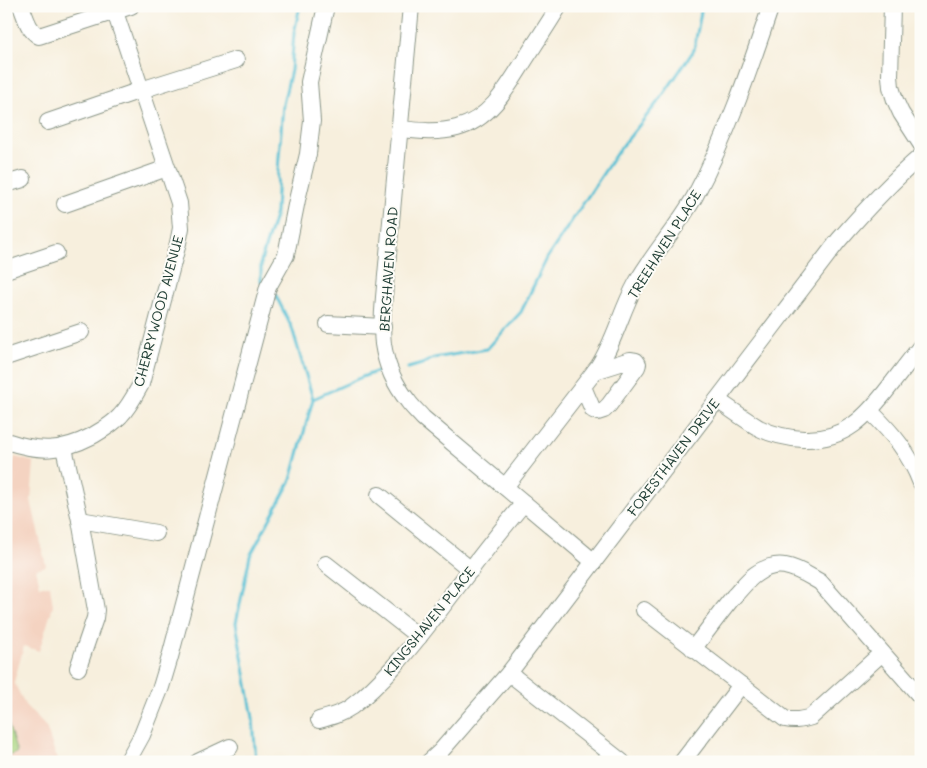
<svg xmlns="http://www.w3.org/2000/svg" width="927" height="768" font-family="Mali,sans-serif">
  <rect width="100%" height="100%" fill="#fdfcf7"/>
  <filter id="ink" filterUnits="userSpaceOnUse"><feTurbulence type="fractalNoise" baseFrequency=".02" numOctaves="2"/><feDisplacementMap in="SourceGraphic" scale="10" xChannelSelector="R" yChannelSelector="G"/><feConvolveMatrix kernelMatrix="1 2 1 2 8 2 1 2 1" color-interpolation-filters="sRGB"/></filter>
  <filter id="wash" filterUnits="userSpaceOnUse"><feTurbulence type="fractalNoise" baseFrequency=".0096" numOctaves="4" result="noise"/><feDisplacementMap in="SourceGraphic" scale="20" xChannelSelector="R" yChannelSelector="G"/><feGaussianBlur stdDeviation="1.12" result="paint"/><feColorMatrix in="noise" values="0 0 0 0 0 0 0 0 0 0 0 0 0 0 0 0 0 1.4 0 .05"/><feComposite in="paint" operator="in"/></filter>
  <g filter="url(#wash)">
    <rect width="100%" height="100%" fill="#f7efdd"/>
    <polygon fill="#f4d3c1" points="15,457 34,462 31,500 46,566 36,569 40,586 50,586 53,606 39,651 24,646 14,682 25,705 46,727 58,762 6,762 6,486"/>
    <polygon fill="#abd682" stroke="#658a5b" points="6,717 17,753 6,756"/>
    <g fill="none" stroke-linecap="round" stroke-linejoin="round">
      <g stroke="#57c0d4" stroke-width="3">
        <polyline points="265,285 261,281 261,261 276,213 278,170 283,104 291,70 294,33 300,6"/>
        <polyline points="274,292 292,328 313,399"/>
        <polyline points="408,368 422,364 434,358 487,349 521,312 547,258 616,154 661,98 694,50 702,6"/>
        <polyline points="256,762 253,718 236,623 250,556 291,480 313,399 362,377 381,370"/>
      </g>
    </g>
  </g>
  <g filter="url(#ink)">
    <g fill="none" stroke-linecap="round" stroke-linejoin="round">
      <g stroke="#8b9688" stroke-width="18">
        <g id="minor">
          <path d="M21,6c5,12 7,24 18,30l92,-30"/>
          <path d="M411,6l-27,291c-1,15 -3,32 -1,47 3,20 12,41 25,57 4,6 10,11 15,17l171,144"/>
          <polyline points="892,6 890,76 891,87 895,100 901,113 921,144"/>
          <polyline points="48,122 141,90 236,60"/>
          <path d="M399,129c20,2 39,4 58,-1 35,-9 53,-45 71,-73 10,-16 21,-32 31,-49"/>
          <polyline points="6,184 23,179"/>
          <polyline points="65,204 167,168"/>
          <polyline points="6,270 56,253"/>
          <polyline points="328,324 383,327"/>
          <polyline points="6,357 81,332"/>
          <polyline points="583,387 593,410 598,412 604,410 609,405 637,367 638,364 636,361 630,360 595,371"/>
          <path d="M717,400c14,9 27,19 42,28 14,7 28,10 44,11 42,2 64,-23 87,-53 11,-14 21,-27 31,-40"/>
          <path d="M870,411c23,23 39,41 51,72"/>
          <path d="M6,441c33,11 55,11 86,-5 10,-6 20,-11 28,-20 9,-9 15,-21 21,-32l37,-141 3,-15 -2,-25 -66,-197"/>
          <polyline points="64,448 80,520 96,610 95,618 78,668"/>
          <path d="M505,487l93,-120c17,-26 23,-56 38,-83 17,-31 42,-57 59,-88 32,-60 54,-125 76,-190"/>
          <polyline points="379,495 471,570"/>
          <polyline points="80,520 156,533"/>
          <polyline points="326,564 419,637"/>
          <path d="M644,610l141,109c10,2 16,1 26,-2l71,-64"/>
          <path d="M693,649c14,-18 27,-36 41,-53 7,-7 13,-16 22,-22 8,-6 19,-10 29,-8 13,2 24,10 35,16l101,115"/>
          <polyline points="509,673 622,762"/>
          <path d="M319,720c11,-3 22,-6 32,-13 31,-23 61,-61 85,-92 29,-38 57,-76 88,-112"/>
          <polyline points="127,762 142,735 161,687 170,657 268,287 286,255 297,200 308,154 312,121 309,82 326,6"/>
          <polyline points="198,762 230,747"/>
          <path d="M429,762l11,-10 69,-79 329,-432c26,-30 53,-59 83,-85"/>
          <polyline points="682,762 741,685"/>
        </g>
      </g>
      <use href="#minor" stroke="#fff" stroke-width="16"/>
    </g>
  </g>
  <g text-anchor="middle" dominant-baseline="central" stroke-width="4" stroke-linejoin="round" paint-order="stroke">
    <g font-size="14" fill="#1f3d34" stroke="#fdfcf7">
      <text transform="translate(664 244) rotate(-58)">TREEHAVEN PLACE</text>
      <text transform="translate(388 269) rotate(-86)">BERGHAVEN ROAD</text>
      <text transform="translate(158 311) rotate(-75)">CHERRYWOOD AVENUE</text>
      <text transform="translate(673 457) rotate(-53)">FORESTHAVEN DRIVE</text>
      <text transform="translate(429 621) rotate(-51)">KINGSHAVEN PLACE</text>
    </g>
  </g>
  <rect width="927" height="768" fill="none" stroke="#fdfcf7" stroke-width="25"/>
</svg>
